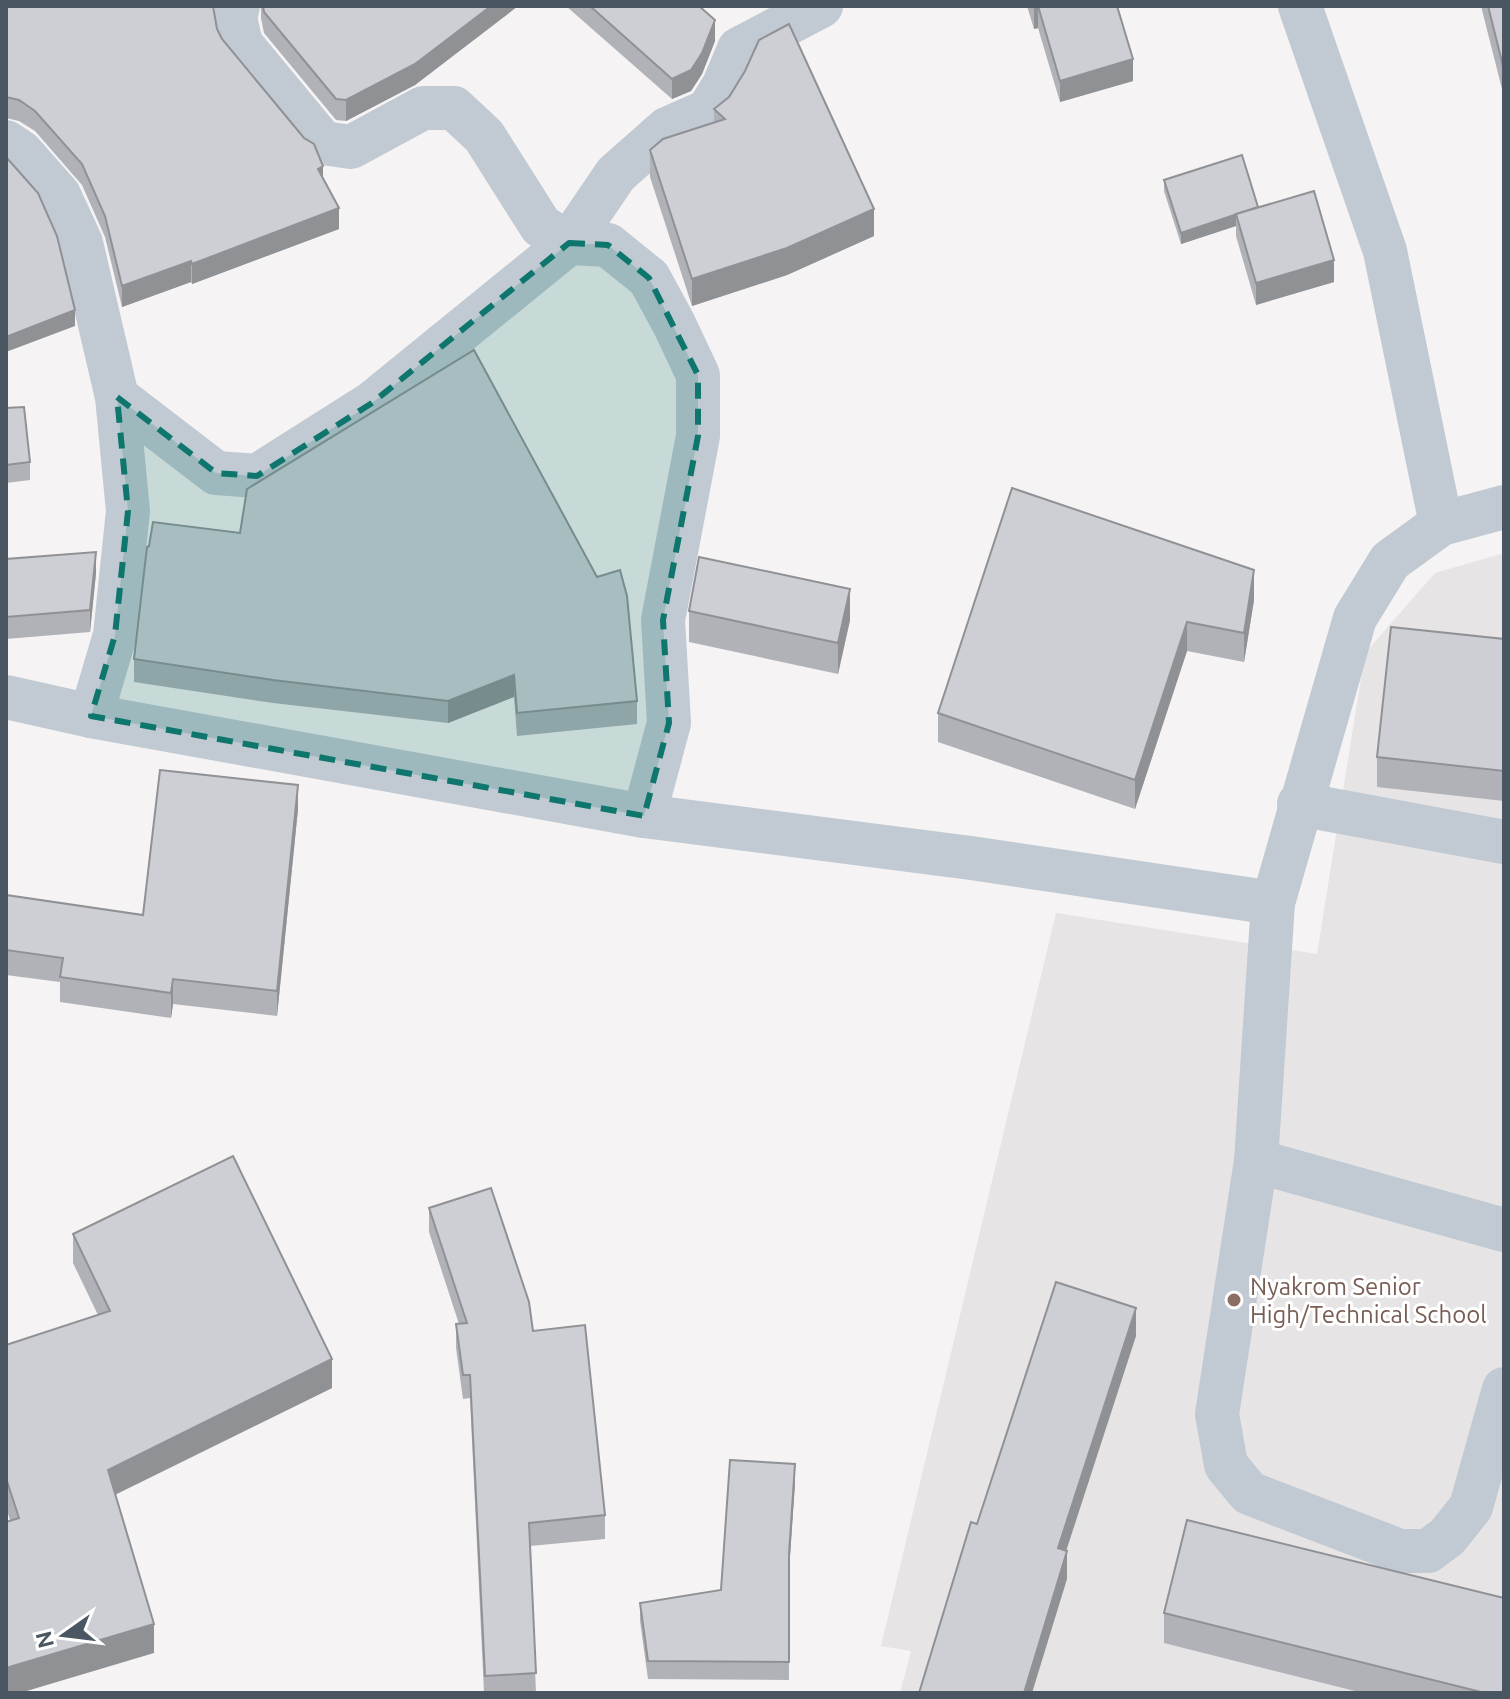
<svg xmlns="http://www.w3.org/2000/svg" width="1510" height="1699" font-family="Ubuntu,sans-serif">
  <rect width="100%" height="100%" fill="#f5f3f3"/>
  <polygon fill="#e6e4e5" points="1504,553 1504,1693 900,1693 911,1651 881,1646 1056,913 1317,954 1365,653 1435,573"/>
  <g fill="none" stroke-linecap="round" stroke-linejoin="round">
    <g stroke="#c1cad2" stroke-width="44">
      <polyline points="238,6 235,18 241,44 323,143 351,147 423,108 454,108 484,136 541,226 569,243 608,245 649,278 674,324 698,375 698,436 663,620 669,723 644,816"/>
      <polyline points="1300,6 1385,251 1441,524"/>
      <polyline points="6,142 21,152 59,195 81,243 117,397 128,511 115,635 91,716"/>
      <polyline points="117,397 216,473 257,476 372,403 569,243 616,174 667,129 708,111 724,85 739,49 821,6"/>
      <polyline points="1504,507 1441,524 1390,561 1355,618 1273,903 1256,1161 1217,1414 1226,1465 1249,1493 1400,1551 1428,1551 1447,1537 1471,1507 1504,1389"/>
      <polyline points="6,697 91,716 644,816 971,858 1273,903"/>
      <polyline points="1299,804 1504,842"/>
      <polyline points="1256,1161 1504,1230"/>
    </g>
  </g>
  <g fill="#b0b2b7">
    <polygon points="6,6 217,29 222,39 323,179 339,229 192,284 191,282 122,307 105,237 82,185 35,131 19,121 6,118"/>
    <polygon points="261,6 518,6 415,85 346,121 336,120 264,33 261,18"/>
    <polygon points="566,6 699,6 715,41 702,74 691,91 672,99"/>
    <polygon points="1027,6 1117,6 1133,81 1060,102 1038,28 1034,29"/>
    <polygon points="1481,6 1504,6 1504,97"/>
    <polygon points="714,109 874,236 787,275 692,306 650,177 650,150 714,123"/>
    <polygon points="1164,180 1258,207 1334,282 1256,305 1236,236 1236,226 1181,244 1164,191"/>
    <polygon points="6,408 30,462 30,480 6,483"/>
    <polygon points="1012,488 1254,600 1244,662 1187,651 1135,809 938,742 938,713"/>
    <polygon points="147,547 637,701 637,724 517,736 514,697 448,723 273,703 134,682 134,659"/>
    <polygon points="6,559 96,573 90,632 6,639"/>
    <polygon points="689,611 850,620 838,674 689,642"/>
    <polygon points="1504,639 1504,801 1377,787 1377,757"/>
    <polygon points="298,809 277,1016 173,1004 171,1018 60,1002 60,982 6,975 6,895 143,915"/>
    <polygon points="429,1208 533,1331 605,1515 605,1539 530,1546 536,1693 484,1693 470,1398 463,1399 456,1348 456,1324 459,1324 429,1232"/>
    <polygon points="73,1234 332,1388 115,1495 154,1653 10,1520 6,1507 6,1345 98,1315 73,1263"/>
    <polygon points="795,1483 789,1571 789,1680 648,1679 640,1621 640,1603 721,1590"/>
    <polygon points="1164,1613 1504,1693 1363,1693 1164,1643"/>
  </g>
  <g fill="#909195">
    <polygon points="491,6 518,6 415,85 346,121 346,100"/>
    <polygon points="1038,6 1038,28 1034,29 1034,7"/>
    <polygon points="715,20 715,41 702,74 691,91 672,99 672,79"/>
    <polygon points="1133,59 1133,81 1060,102 1060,81"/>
    <polygon points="323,166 323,187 318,169"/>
    <polygon points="339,208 339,229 192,284 192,264"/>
    <polygon points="874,209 874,236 787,275 692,306 692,279"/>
    <polygon points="1236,215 1236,226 1181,244 1181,233"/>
    <polygon points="1334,260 1334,282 1256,305 1256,283"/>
    <polygon points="191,261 191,282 122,307 122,286"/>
    <polygon points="75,310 75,326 6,352 6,337"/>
    <polygon points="96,552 96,573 90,632 90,610"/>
    <polygon points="1254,570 1254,600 1244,662 1244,633"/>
    <polygon points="850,589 850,620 838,674 838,643"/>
    <polygon points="1187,622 1187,651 1135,809 1135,780"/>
    <polygon points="514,675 514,697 448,723 448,701"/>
    <polygon points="298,785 298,809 277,1016 277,991"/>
    <polygon points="173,979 173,1004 171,1018 171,993"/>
    <polygon points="1136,1308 1136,1336 1058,1576 1058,1548"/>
    <polygon points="332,1359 332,1388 108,1498 108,1470"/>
    <polygon points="795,1464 795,1483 789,1571 789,1553"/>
    <polygon points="1067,1551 1067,1579 1032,1693 1024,1693"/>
    <polygon points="154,1624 154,1653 20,1693 6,1693 6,1668"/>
  </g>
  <g fill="#cdcfd5" stroke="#909195" stroke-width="2">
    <polygon points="6,6 213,6 217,29 222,39 304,138 314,144 323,166 318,169 339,208 192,264 191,261 122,286 105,216 82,164 35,111 19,100 6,97"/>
    <polygon points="263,6 491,6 415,64 346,100 336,99 264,12"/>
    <polygon points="590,6 699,6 715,20 702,53 691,70 672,79"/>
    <polygon points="1034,6 1117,6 1133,59 1060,81 1038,6 1034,7"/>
    <polygon points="1488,6 1504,6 1504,70"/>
    <polygon points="789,24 874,209 787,248 692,279 650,150 663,139 725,119 714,109 729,97 745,71 759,40"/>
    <polygon points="1242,155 1258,207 1181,233 1164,180"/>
    <polygon points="6,157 38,193 57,236 75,310 6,337"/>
    <polygon points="1314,191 1334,260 1256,283 1236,214"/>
    <polygon points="474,350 597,577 620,570 627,596 637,701 517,713 514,675 448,701 273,680 134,659 147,547 149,546 153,522 240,533 247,489"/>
    <polygon points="24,407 30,462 6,465 6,408"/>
    <polygon points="1012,488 1254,570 1244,633 1187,622 1135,780 938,713"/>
    <polygon points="96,552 90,610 6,617 6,559"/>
    <polygon points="699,557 850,589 838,643 689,611"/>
    <polygon points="1391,627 1504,639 1504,771 1377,757"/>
    <polygon points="160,770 298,785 277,991 173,979 171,993 60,977 63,958 6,950 6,895 143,915"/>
    <polygon points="233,1156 332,1359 108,1470 154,1624 6,1668 6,1522 19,1518 6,1478 6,1345 110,1311 73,1234"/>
    <polygon points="491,1188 529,1302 533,1331 585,1325 605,1515 529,1523 536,1673 485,1676 470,1375 463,1375 456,1324 467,1323 429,1208"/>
    <polygon points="1056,1282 1136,1308 1058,1548 1067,1551 1024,1693 919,1693 971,1522 977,1524"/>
    <polygon points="730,1460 795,1464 789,1553 789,1662 648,1661 640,1603 721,1590"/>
    <polygon points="1187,1520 1504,1598 1504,1693 1485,1693 1164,1613"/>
  </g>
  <path fill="#0f766e" fill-opacity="0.2" stroke="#0f766e" stroke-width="6" stroke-dasharray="16 10" stroke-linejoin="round" d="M569,243l39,2 41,33 49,97v61l-35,184 6,103 -25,93 -553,-100 24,-81 13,-124 -11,-114 99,76 41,3 115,-73z"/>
  <circle fill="#8d6e63" stroke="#fff" stroke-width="3" cx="1234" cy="1300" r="8"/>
  <g text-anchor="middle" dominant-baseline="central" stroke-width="6" stroke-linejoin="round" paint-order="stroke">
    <g font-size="24" fill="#785e54" stroke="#fff" text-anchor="start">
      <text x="1250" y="1286">Nyakrom Senior<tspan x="1250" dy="28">High/Technical School</tspan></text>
    </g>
  </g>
  <rect width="1510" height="1699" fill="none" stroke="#4a5661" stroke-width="16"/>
  <g transform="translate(64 1635) rotate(256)" stroke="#ffffff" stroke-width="6" paint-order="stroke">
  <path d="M0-6L14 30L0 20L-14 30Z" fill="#4a5661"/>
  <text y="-12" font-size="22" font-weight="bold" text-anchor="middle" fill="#4a5661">N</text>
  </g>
</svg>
